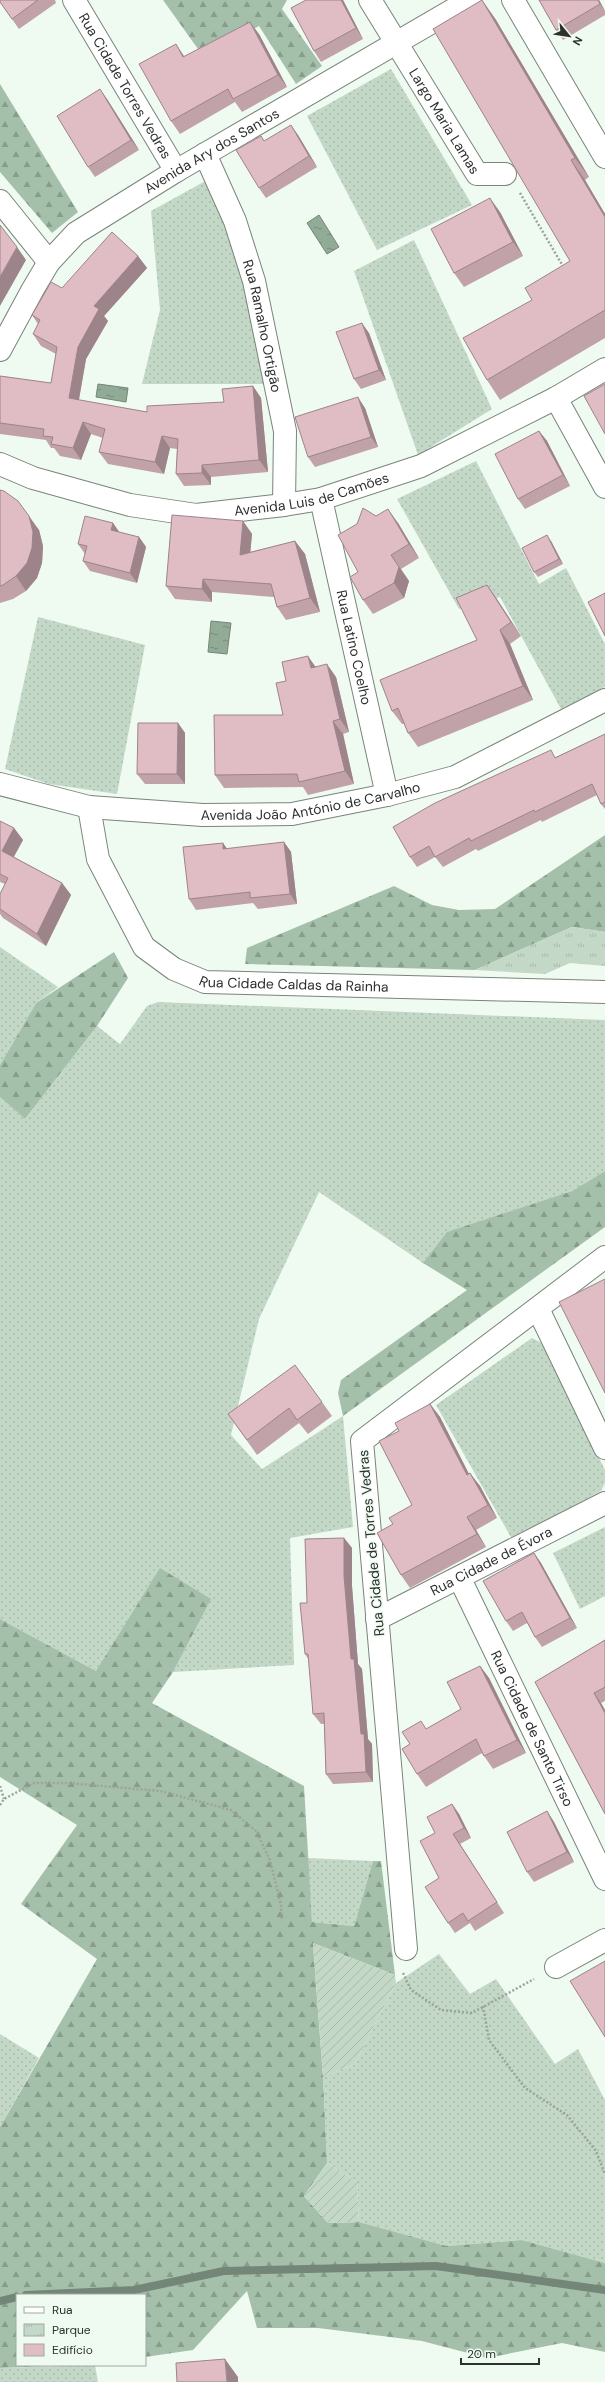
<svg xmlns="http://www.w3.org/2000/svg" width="605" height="2382" font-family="'DM Sans',sans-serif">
  <defs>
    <pattern id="grass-dots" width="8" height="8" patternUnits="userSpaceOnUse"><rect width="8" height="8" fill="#c3d8c7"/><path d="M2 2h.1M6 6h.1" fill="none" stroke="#a8baab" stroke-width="1.8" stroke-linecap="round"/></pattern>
    <pattern id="forest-firs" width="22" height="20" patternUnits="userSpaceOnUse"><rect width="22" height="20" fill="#a5c0aa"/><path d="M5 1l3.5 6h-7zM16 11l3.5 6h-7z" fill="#879d8b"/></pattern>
    <pattern id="park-tufts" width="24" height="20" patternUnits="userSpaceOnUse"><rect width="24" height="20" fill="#c3d8c7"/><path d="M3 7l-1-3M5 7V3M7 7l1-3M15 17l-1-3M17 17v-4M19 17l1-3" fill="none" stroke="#a8baab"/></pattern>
    <pattern id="garden-furrows" width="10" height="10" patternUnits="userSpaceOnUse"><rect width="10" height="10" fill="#c3d8c7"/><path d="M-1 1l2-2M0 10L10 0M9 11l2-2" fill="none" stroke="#a8baab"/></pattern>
    <pattern id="water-ripples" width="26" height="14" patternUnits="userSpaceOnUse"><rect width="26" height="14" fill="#91ab96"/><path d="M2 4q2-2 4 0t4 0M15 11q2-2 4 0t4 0" fill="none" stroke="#778c7b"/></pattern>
  </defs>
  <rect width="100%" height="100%" fill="#effbf1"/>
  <g fill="url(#grass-dots)">
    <polygon points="391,69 472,205 377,250 307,116"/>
    <polygon points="209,179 234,230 266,384 142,384 160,310 151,211"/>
    <polygon points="414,240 492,409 418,455 354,271"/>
    <polygon points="476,461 539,584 566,568 605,644 605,687 561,709 500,597 459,609 397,499"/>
    <polygon points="38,617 145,645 117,794 49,784 5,769"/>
    <polygon points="0,947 58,987 36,1003 0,1065"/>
    <polygon points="158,1002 605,1020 605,1171 572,1191 448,1232 423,1263 319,1192 259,1319 231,1435 262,1469 343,1416 353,1527 290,1538 294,1665 173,1672 210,1599 96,1671 0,1619 0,1097 25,1119 97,1026 120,1044 147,1006"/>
    <polygon points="532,1338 542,1343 605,1470 605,1483 601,1491 512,1539 436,1405"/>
    <polygon points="605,1527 605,1596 580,1609 553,1553"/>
    <polygon points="307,1858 373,1861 354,1926 312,1922"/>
    <polygon points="439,1954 470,1994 496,1979 555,2064 578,2049 605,2100 605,2263 522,2240 447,2246 359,2222 357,2182 327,2163 323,2077 355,2064 396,1983"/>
    <polygon points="0,2034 39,2058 0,2127"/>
    <polygon points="95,2365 98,2382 0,2382 0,2368"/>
  </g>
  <g fill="url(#forest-firs)">
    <polygon points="163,0 287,0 282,9 322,66 296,84 259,26 203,56"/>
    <polygon points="0,84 78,212 52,233 0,172"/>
    <polygon points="605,835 605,932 572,927 475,970 245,964 247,948 394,886 432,905 459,910 495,909"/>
    <polygon points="114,952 128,978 97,1026 25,1119 0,1097 0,1065 36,1003"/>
    <polygon points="605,1171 605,1227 343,1416 338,1393 341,1380 467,1290 423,1263 447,1232 572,1191"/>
    <polygon points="160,1568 211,1599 173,1672 152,1703 304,1786 312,1922 354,1926 373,1861 381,1861 395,1975 313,1943 323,2077 327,2163 304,2196 328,2223 359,2222 447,2246 522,2240 605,2263 605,2352 562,2343 487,2358 422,2341 318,2328 257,2328 247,2291 193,2350 145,2357 145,2295 17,2295 17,2365 73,2365 0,2368 0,2127 97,1959 21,1904 77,1825 0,1777 0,1619 96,1671"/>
  </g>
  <polygon fill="url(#park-tufts)" points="572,927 605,932 605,966 570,963 545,974 475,970"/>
  <g fill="url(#garden-furrows)">
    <polygon points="313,1943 395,1975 396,1983 355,2064 323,2077"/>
    <polygon points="327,2163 357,2182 359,2222 328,2223 304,2196"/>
  </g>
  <g fill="url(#water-ripples)" stroke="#738677">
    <polygon points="319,215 339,247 327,254 307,223"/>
    <polygon points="98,384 128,388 126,402 96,397"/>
    <polygon points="211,621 231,623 227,654 208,652"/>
  </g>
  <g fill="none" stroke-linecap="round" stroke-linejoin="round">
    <g stroke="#738677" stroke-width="8">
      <polyline points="26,2295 134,2290 224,2271 436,2266 605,2290"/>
      <polyline points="0,2301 17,2297"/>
    </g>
    <g stroke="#79847b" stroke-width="24">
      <g id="street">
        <path id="s1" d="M74,0l102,171"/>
        <path id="s2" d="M370,0l107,174h28"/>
        <polyline points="513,0 605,157"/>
        <path id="s3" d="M205,154l30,67 19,60 31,150 -1,74"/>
        <polyline points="0,201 49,262"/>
        <path id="s4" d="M0,350l33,-61 16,-27 27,-29 100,-62 294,-171"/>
        <polyline points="556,398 605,487"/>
        <path id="s5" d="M0,464l33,14 97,27 66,10 88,-10 37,-6 100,-33 135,-68 49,-29"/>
        <path id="s6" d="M321,499l66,296"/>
        <path id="s7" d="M0,784l89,23 114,8 89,-1 95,-19 68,-18 150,-77"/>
        <path id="s8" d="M89,807l9,52 46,88 30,22 31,13 400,10"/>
        <polyline points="538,1309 605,1448"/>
        <path id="s9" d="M460,1579l145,300"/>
        <path id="s10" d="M377,1619l228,-116"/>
        <polyline points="406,1949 362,1441 605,1257"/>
        <polyline points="556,1967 605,1940"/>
      </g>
    </g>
    <g stroke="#9ba39c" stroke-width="2.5" stroke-dasharray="2 2" stroke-linecap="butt">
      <polyline points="520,193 564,268"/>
      <polyline points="0,1786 4,1799"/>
      <polyline points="0,1805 4,1799 34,1783 66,1783 160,1791 231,1810 256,1831 270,1860 281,1905 282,1921"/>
      <polyline points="403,1973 411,1990 441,2010 472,2013 534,1979"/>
      <polyline points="483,2006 489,2040 525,2088 567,2115 596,2151 605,2174"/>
    </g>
    <use href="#street" stroke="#fff" stroke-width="22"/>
  </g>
  <g fill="#c1a2a9">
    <polygon points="0,0 55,0 56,3 19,29 0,2"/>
    <polygon points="306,0 343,0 363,39 321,62 314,51"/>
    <polygon points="482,0 496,20 589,177 585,180 605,214 605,338 500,400 487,380 532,300 570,261"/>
    <polygon points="539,0 599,0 605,11 605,15 563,40 556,30"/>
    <polygon points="259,34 287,87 242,112 235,102 180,134 171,121 185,56"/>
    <polygon points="107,99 139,150 95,177 88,167"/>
    <polygon points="298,135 317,167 266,198 259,188 261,136 264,141"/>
    <polygon points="500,212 523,256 464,287 454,273"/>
    <polygon points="138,256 147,268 104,316 108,321 86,359 79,400 147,412 224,402 253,386 261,398 268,472 211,477 211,485 184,486 176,474 177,449 170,448 164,474 108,464 99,452 103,438 91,434 81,460 60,456 54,448 51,448 46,440 0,434 0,376 51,383 56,354 41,346 33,334 38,324 32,315 62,288"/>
    <polygon points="369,333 386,380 361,389 354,379"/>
    <polygon points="365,408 378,447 315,467 308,457"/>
    <polygon points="539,431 547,441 570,486 525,509 518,499"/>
    <polygon points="0,490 39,530 43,546 42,563 37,578 26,591 13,599 0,603"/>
    <polygon points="376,516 398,523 419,558 401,569 409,581 404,598 373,614 363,600 358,572"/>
    <polygon points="243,521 252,534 250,552 295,541 305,554 320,612 286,620 277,607 274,597 212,592 212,602 175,599 166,586"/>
    <polygon points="113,523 119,532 139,537 146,547 137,583 90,571 83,561 85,554 78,544"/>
    <polygon points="551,541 563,564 538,577 534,572"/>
    <polygon points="487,585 521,636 510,644 533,700 418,747 408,733 404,724 402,724 392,711 477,640"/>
    <polygon points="315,666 336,677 349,732 343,734 354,784 308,795 303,787 224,788 215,775 283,715 286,681"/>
    <polygon points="178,723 185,733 185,784 145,784 137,774"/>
    <polygon points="605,734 605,809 601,804 597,795 542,822 541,820 478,851 476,849 443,867 435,857 417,867 410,857 556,757"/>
    <polygon points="0,821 14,828 23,840 14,857 62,883 71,895 46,946 3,918 0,914 0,894 5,884 0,882"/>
    <polygon points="284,842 291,852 297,904 258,909 253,903 196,910 189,899 223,843 227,849"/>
    <polygon points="322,1402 332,1416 308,1434 299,1423 257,1455 228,1414"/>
    <polygon points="430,1404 440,1417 469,1474 480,1486 497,1518 476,1530 486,1547 410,1588 401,1575 393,1524 412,1505 399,1431"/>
    <polygon points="344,1538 352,1548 352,1586 358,1664 362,1669 368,1739 372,1744 373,1782 333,1784 326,1774 324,1724 321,1724 313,1714 309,1660 305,1654 307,1603"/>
    <polygon points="534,1553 541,1563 577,1628 542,1647 535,1637 527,1623 513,1631 506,1621"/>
    <polygon points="605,1640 605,1701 601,1703 605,1710 605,1814 535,1682"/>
    <polygon points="480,1666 489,1678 526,1753 493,1769 482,1753 426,1787 417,1774 410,1744 427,1729 461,1709"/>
    <polygon points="452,1804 459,1814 471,1838 460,1844 504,1913 475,1931 470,1923 455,1933 448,1923 435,1833"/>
    <polygon points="547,1811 554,1822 574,1862 534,1882 527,1872"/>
  </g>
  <g fill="#9d848a">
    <polygon points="341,0 343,0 363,39 356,28"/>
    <polygon points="482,0 496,20 589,177 575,158"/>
    <polygon points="598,0 599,0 605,11 600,4"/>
    <polygon points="250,22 259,34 287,87 278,75"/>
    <polygon points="176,44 184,56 183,57"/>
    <polygon points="100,89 107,99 139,150 131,140"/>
    <polygon points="291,125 298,135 317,167 309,156"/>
    <polygon points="571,160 585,180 605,214 605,217"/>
    <polygon points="490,198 500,212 523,256 513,242"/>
    <polygon points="17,247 26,260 0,306 0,277"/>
    <polygon points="138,256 147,268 104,316 108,321 86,359 77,410 69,398 78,347 94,306"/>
    <polygon points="362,323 369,333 386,380 379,370"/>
    <polygon points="253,386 261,398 268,472 259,460"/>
    <polygon points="358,397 365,408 378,447 371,437"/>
    <polygon points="83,422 91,434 81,460 73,448"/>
    <polygon points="539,431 547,441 570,486 563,475"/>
    <polygon points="162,436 170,448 164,474 155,462"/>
    <polygon points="202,465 211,477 211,485 202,473"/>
    <polygon points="388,509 398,523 419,558 409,544"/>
    <polygon points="29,516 39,530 43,546 42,563 37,578 26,591 16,576"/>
    <polygon points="243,521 252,534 249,568 240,555"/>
    <polygon points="113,523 120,533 111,530"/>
    <polygon points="547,535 551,541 563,564 559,559"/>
    <polygon points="139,537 146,547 137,583 130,573"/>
    <polygon points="295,541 305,554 320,612 310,598"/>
    <polygon points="391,555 409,581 404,598 394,583"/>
    <polygon points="203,579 212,592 212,602 202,589"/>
    <polygon points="487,585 497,599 521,636 511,622"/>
    <polygon points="500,630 510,644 533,700 523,686"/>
    <polygon points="308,656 317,669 311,668"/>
    <polygon points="327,664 336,677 349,732 340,719"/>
    <polygon points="333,721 343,734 354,784 345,771"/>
    <polygon points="178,723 185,733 185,784 177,774"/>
    <polygon points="14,828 23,840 10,863 2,851"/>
    <polygon points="284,842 291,852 297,904 290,894"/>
    <polygon points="223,843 230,853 223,849"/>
    <polygon points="62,883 71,895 46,946 37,934"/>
    <polygon points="430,1404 440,1417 476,1488 467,1475"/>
    <polygon points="470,1473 480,1486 497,1518 488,1505"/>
    <polygon points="467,1517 476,1530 486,1547 477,1534"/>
    <polygon points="344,1538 352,1548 352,1586 358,1664 362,1669 368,1739 372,1744 373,1782 366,1772 351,1659 344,1576"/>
    <polygon points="534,1553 541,1563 577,1628 570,1618"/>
    <polygon points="480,1666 489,1678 526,1753 517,1740"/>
    <polygon points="594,1693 601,1703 605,1710 605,1713"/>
    <polygon points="452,1804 459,1814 471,1838 464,1828"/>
    <polygon points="547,1811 554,1822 574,1862 567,1852"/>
    <polygon points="453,1834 460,1844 504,1913 497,1902"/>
    <polygon points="225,2359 238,2377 238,2382 227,2382"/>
  </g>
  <g fill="#e0bcc5" stroke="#9d848a">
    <polygon points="0,0 38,0 12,19 0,2"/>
    <polygon points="306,0 341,0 356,28 314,51 291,8"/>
    <polygon points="482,0 575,158 571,160 605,217 605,310 487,380 463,338 532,300 525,288 570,261 433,29"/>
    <polygon points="539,0 598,0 600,4 556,30"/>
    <polygon points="250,22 278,75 233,99 228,89 171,121 139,64 176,44 183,57"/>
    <polygon points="100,89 131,140 88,167 57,116"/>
    <polygon points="291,125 309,156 259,188 236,150 261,136 264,141"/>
    <polygon points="490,198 513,242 454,273 431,229"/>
    <polygon points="0,225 17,247 0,277"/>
    <polygon points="112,232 138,256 94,306 99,309 78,347 69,398 147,412 147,406 224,402 222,389 253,386 259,460 202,465 202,473 176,474 178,439 162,436 155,462 99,452 105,429 83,422 73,448 51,444 53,437 43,436 44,429 0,423 0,376 51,383 57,347 33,334 40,320 32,315 51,282 62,288"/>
    <polygon points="362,323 379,370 354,379 336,332"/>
    <polygon points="605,384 605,434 584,396"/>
    <polygon points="358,397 371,437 308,457 295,417"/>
    <polygon points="539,431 563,475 518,499 495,454"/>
    <polygon points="0,490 4,491 18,501 29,516 33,532 32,548 27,563 16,576 3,585 0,586"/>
    <polygon points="363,508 376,516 388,509 409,544 391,555 399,567 394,583 363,600 350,577 358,572 338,535 357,524"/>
    <polygon points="172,515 243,521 240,555 295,541 310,598 277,607 271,584 203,579 202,589 166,586"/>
    <polygon points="85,516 113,523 111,530 139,537 130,573 83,561 87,546 78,544"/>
    <polygon points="547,535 559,559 534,572 522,548"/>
    <polygon points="487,585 511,622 500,630 523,686 408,733 398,708 392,711 380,680 477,640 456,598"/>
    <polygon points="605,593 605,636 588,602"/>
    <polygon points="308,656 311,668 327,664 340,719 333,721 345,771 299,782 297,774 215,775 214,715 283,715 276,683 286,681 282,662"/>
    <polygon points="138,723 178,723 177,774 137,774"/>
    <polygon points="605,734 605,802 601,804 592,784 535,812 534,810 471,841 469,838 435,857 429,846 410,857 393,827 435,803 551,750 555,758"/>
    <polygon points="0,821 14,828 2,851 62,883 37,934 0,909 0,894 8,878 0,874"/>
    <polygon points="284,842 290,894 250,898 250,892 189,899 183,847 223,843 223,849"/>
    <polygon points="605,1279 605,1393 559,1302"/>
    <polygon points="295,1365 322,1402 297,1420 289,1408 247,1440 228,1414"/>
    <polygon points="430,1404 467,1475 470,1473 488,1505 467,1517 477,1534 401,1575 377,1533 393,1524 389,1518 412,1505 379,1441 399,1431 395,1423"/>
    <polygon points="344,1538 344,1576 351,1659 354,1659 361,1734 364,1734 366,1772 326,1774 324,1713 313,1714 308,1654 305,1654 300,1603 307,1603 305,1539"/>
    <polygon points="534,1553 570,1618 535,1637 522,1612 506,1621 483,1581"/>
    <polygon points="605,1640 605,1687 594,1693 605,1713 605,1814 535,1682"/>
    <polygon points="480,1666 517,1740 484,1756 476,1739 417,1774 402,1749 410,1744 402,1732 421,1721 426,1729 461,1709 447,1682"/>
    <polygon points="452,1804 464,1828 453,1834 497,1902 468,1921 463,1913 448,1923 425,1887 439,1878 420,1841 435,1833 427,1817"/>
    <polygon points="547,1811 567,1852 527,1872 507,1832"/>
    <polygon points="605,1961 605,2037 570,1981"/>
    <polygon points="225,2359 227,2382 177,2382 176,2363"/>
  </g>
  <g text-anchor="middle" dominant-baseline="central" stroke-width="3" stroke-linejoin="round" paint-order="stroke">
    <g font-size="14" fill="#2d312e" stroke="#effbf1">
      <text stroke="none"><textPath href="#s1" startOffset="100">Rua Cidade Torres Vedras</textPath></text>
      <text stroke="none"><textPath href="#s2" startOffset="142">Largo Maria Lamas</textPath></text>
      <text stroke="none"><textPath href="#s4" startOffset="299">Avenida Ary dos Santos</textPath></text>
      <text stroke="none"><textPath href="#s3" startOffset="182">Rua Ramalho Ortigão</textPath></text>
      <text stroke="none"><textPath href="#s5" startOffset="321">Avenida Luis de Camões</textPath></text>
      <text stroke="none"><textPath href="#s6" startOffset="152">Rua Latino Coelho</textPath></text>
      <text stroke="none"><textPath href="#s7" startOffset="315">Avenida João António de Carvalho</textPath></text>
      <text stroke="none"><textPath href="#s8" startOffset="312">Rua Cidade Caldas da Rainha</textPath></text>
      <text transform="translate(371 1543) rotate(-95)">Rua Cidade de Torres Vedras</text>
      <text stroke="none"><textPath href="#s10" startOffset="128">Rua Cidade de Évora</textPath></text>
      <text stroke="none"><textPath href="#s9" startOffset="166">Rua Cidade de Santo Tirso</textPath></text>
    </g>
  </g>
  <rect x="16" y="2294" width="130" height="72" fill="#effbf1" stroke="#a1aaa3"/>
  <rect x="24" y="2307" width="20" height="6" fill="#ffffff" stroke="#a1aaa3"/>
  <text x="52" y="2314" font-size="12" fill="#2d312e">Rua</text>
  <rect x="24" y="2324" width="20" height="12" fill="url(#park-tufts)" stroke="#a1aaa3"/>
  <text x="52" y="2334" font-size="12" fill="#2d312e">Parque</text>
  <rect x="24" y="2344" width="20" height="12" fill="#e0bcc5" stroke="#a1aaa3"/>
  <text x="52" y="2354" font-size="12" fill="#2d312e">Edifício</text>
  <g transform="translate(569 36) rotate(120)" stroke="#effbf1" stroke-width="3" paint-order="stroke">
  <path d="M0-3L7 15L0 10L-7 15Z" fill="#2d312e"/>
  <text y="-6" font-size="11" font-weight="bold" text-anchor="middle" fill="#2d312e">N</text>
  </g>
  <path d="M461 2358v6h78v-6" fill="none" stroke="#2d312e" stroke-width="2"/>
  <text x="467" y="2358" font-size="12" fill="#2d312e" stroke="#effbf1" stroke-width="3" paint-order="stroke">20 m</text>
</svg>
